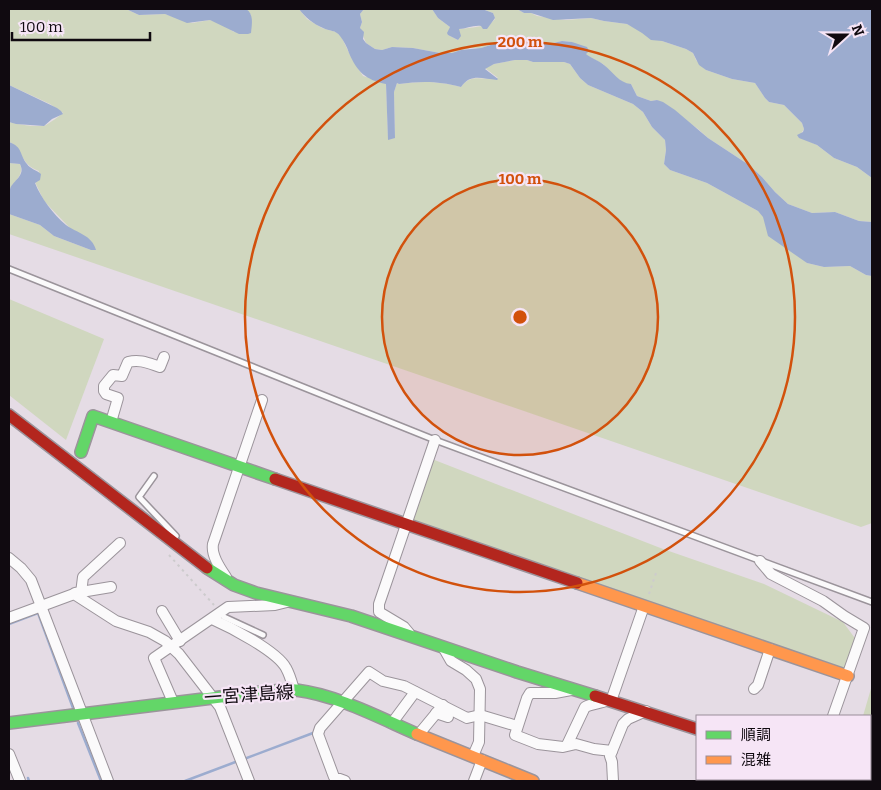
<svg xmlns="http://www.w3.org/2000/svg" width="881" height="790" font-family="Bitter,'Noto Sans JP',serif">
  <rect width="100%" height="100%" fill="#e5dce5"/>
  <g fill="#d0d7bf">
    <path d="M9,9h117l13,6 26,-1 27,9 18,-3 12,4 12,8 17,-17 -5,-6h53l8,10 15,9 14,4 5,4 10,21 12,19 23,7 2,54 7,1 -1,-46 3,-9 2,1c23,-3 39,-3 62,3 10,-14 21,-6 37,-9l-13,-10 9,-4 21,-4h12l6,2h31l6,2 10,14 8,7 45,19 10,8 9,15 13,13 1,10 -2,14 6,6 37,13 51,28 49,52 17,4 26,-1 16,9 6,1v247l-11,4 -852,-293v-20l31,11 14,11 37,14 -47,-49 -9,-19 4,-11c-20,-7 -16,-24 -30,-29v-20c6,2 31,6 37,3 2,-1 15,-10 17,-12l-13,-9 -41,-19z"/>
    <path d="M364,9h68l6,9 12,9 -2,8 10,5 2,-6 -2,-5c7,0 23,-3 31,-4l6,-6 -2,-6 -11,-4h35l7,4h7l6,3 29,4 25,-2 13,3 23,3 35,17 24,8 7,4 3,7 10,10 26,9 23,4 10,15 4,4 15,3 18,18 2,6 -5,8 18,8 17,13 23,9 15,11v44l-13,-1 -24,-9 -23,1 -24,-9 -13,-12 -13,-15 -13,-12 -41,-27 -10,-9 -41,-29 -6,1 -14,-5 -6,-12h-6l-10,-7 -12,-13 -15,-8 -16,-14 -10,-1 -13,3 -13,-4 -5,2 -24,-2 -26,8h-11l-18,5h-12l-27,-5 -21,-1 -10,3 -7,-1 -9,-6 -6,-15 2,-6 -2,-8z"/>
    <path d="M9,163l11,1c5,11 -7,18 -11,27z"/>
    <polygon points="9,299 104,339 66,440 9,395"/>
    <polygon points="432,459 663,549 764,584 843,622 857,641 846,673 410,523"/>
    <polygon points="872,685 872,770 870,770 870,716 863,716"/>
  </g>
  <g fill="#9caccf">
    <path d="M126,9h120c8,5 6,15 5,24l-3,1h-9l-29,-14 -23,3 -22,-9 -26,1z"/>
    <path d="M299,9h65l-4,5 2,8 -2,6 4,4 -1,7 3,4 9,6 7,1 10,-3 21,1 27,5h12l9,-3 20,-2 26,-8h7l17,2 5,-2 13,4 13,-3 10,1 15,5 2,4 -3,3c5,4 12,6 18,11 9,7 15,18 27,19l6,12 14,5 6,-1 6,2 12,8 33,28 41,27 13,12 13,15 13,12 24,9 23,-1 24,9 13,1v54l-6,-1 -16,-9 -26,1 -17,-4 -39,-27 -5,-19 -5,-6 -51,-28 -37,-13 -6,-6 2,-14 -1,-10 -13,-13 -9,-15 -10,-8 -45,-19 -8,-7 -10,-14 -6,-2h-31l-6,-2h-12l-21,4 -9,5 13,10 -1,1c-15,-1 -26,-7 -36,7 -23,-6 -39,-6 -62,-3l-2,-1 -3,9 1,46 -7,2 -2,-56c-20,-4 -29,-12 -37,-31 -2,-6 -5,-12 -9,-17 -4,-6 -11,-5 -17,-8 -10,-4 -18,-11 -24,-19z"/>
    <path d="M432,9h50l11,4 2,5 -8,11h-4l-2,-3c-8,-1 -15,3 -22,3l2,7 -3,4 -10,-5 -1,-2 3,-6 -12,-9z"/>
    <polygon points="517,9 872,9 872,178 857,167 834,158 817,145 799,138 797,135 803,132 804,129 802,123 784,105 769,102 765,98 755,83 732,79 706,70 699,65 693,53 686,49 662,41 651,40 642,33 627,24 604,21 591,18 553,20 531,13 524,13"/>
    <polygon points="9,85 57,108 61,111 63,114 52,119 44,126 16,124 9,122"/>
    <path d="M9,142c14,5 10,12 18,22 3,5 10,6 14,10l-1,6 -5,3c6,15 18,31 31,42 11,8 26,10 30,25h-5l-37,-14 -14,-11 -31,-11c0,-7 -2,-17 1,-25 3,-9 16,-13 10,-25l-11,-1z"/>
  </g>
  <g fill="none" stroke-linecap="round" stroke-linejoin="round">
    <g stroke="#9caccf" stroke-width="2.5">
      <polyline points="9,624 38,613 73,708"/>
      <polyline points="78,723 101,781"/>
      <polyline points="244,759 313,733 314,736"/>
      <polyline points="28,778 29,781"/>
      <polyline points="185,781 238,761"/>
    </g>
    <g stroke="#9b949b" stroke-width="8">
      <g id="lane">
        <polyline points="9,269 435,440 872,602"/>
        <polyline points="154,476 139,497 176,536"/>
        <polyline points="220,612 224,617 263,635"/>
        <polyline points="870,743 872,737"/>
        <polyline points="854,781 855,779"/>
      </g>
    </g>
    <g stroke="#9b949b" stroke-width="12">
      <g id="street">
        <path d="M111,422l7,-24 -12,-4 -2,-3v-5l9,-11 9,1 6,-14c12,-3 20,1 32,5l4,-10"/>
        <polyline points="9,558 21,568 31,580 108,781"/>
        <polyline points="760,561 771,574 823,601 844,616 864,628 833,716"/>
        <path d="M226,577c-6,-9 -15,-22 -13,-33l49,-144"/>
        <polyline points="75,593 111,587"/>
        <polyline points="81,593 83,577 120,543"/>
        <polyline points="162,611 180,641"/>
        <polyline points="9,618 74,594 116,621 149,632 165,641 179,654 220,707 249,781"/>
        <path d="M212,619c18,8 65,32 74,49 4,7 6,15 8,22"/>
        <polyline points="409,633 404,627 379,612 379,604 435,440"/>
        <polyline points="443,647 451,661 466,670 476,679 480,689 479,742 473,756"/>
        <polyline points="754,689 758,685 770,649"/>
        <polyline points="571,690 555,693 530,693 527,698 515,735 538,744 563,747 576,744 594,749 612,751"/>
        <polyline points="611,701 644,606"/>
        <polyline points="173,702 154,658 228,607 275,605 287,602"/>
        <polyline points="436,713 448,717"/>
        <polyline points="392,723 415,692"/>
        <polyline points="419,734 443,705"/>
        <path d="M567,745l18,-38c8,-4 15,-3 23,-7"/>
        <polyline points="9,754 20,781"/>
        <polyline points="746,779 747,781"/>
        <polyline points="837,779 843,781"/>
        <polyline points="345,781 334,777 318,734 320,728 369,672 383,681 404,686 467,718 480,715 517,726"/>
        <polyline points="474,781 482,760"/>
        <polyline points="613,781 612,762 610,756 623,724 628,719 646,711"/>
      </g>
    </g>
    <g stroke="#9b949b" stroke-width="14">
      <g id="fast">
        <polyline points="81,452 93,416 275,479"/>
        <polyline points="207,568 234,585 256,593 351,616 517,672 595,696"/>
        <path d="M9,723l260,-32c9,0 18,-2 27,-1 41,5 84,28 121,44"/>
      </g>
    </g>
    <g stroke="#9b949b" stroke-width="14">
      <g id="slow">
        <polyline points="577,583 848,676"/>
        <polyline points="417,734 533,781"/>
      </g>
    </g>
    <g stroke="#9b949b" stroke-width="14">
      <g id="jam">
        <polyline points="9,415 207,568"/>
        <polyline points="275,479 577,583"/>
        <polyline points="595,696 697,729"/>
      </g>
    </g>
    <g stroke="#cdcbcd" stroke-width="2" stroke-dasharray="2.5 4" stroke-linecap="butt">
      <polyline points="169,555 214,605"/>
      <polyline points="649,594 656,573"/>
    </g>
    <use href="#lane" stroke="#fbfafb" stroke-width="5"/>
    <use href="#street" stroke="#fbfafb" stroke-width="10"/>
    <use href="#fast" stroke="#63d668" stroke-width="11"/>
    <use href="#slow" stroke="#ff974d" stroke-width="11"/>
    <use href="#jam" stroke="#b3261e" stroke-width="11"/>
  </g>
  <circle cx="520" cy="317" r="138" fill="#d2510c" fill-opacity=".12"/>
  <g fill="none" stroke="#d2510c" stroke-width="2.5">
    <circle cx="520" cy="317" r="138"/>
    <circle cx="520" cy="317" r="275"/>
  </g>
  <g text-anchor="middle" dominant-baseline="central" stroke-width="4.5" stroke-linejoin="round" paint-order="stroke">
    <g font-size="18" fill="#100a10" stroke="#f6e5f6">
      <text transform="translate(249 695) rotate(-4)">一宮津島線</text>
    </g>
  </g>
  <circle cx="520" cy="317" r="8" fill="#d2510c" stroke="#f6e5f6" stroke-width="2.5"/>
  <g font-size="15" text-anchor="middle" font-weight="bold" fill="#d2510c" stroke="#f6e5f6" stroke-width="4.5" stroke-linejoin="round" paint-order="stroke">
    <text x="520" y="47">200 m</text>
    <text x="520" y="184">100 m</text>
  </g>
  <rect width="881" height="790" fill="none" stroke="#100a10" stroke-width="20"/>
  <rect x="696" y="715" width="175" height="65" fill="#f6e5f6" stroke="#9a8d9a"/>
  <rect x="706" y="731" width="25" height="8" fill="#63d668" stroke="#9a8d9a"/>
  <text x="741" y="740" font-size="15" fill="#100a10">順調</text>
  <rect x="706" y="756" width="25" height="8" fill="#ff974d" stroke="#9a8d9a"/>
  <text x="741" y="765" font-size="15" fill="#100a10">混雑</text>
  <g transform="translate(846 35) rotate(69)" stroke="#f6e5f6" stroke-width="4" paint-order="stroke">
  <path d="M0-4L9 19L0 12L-9 19Z" fill="#100a10"/>
  <text y="-8" font-size="14" font-weight="bold" text-anchor="middle" fill="#100a10">N</text>
  </g>
  <path d="M12 32v8h138v-8" fill="none" stroke="#100a10" stroke-width="2.5"/>
  <text x="20" y="32" font-size="15" fill="#100a10" stroke="#f6e5f6" stroke-width="4" paint-order="stroke">100 m</text>
</svg>
